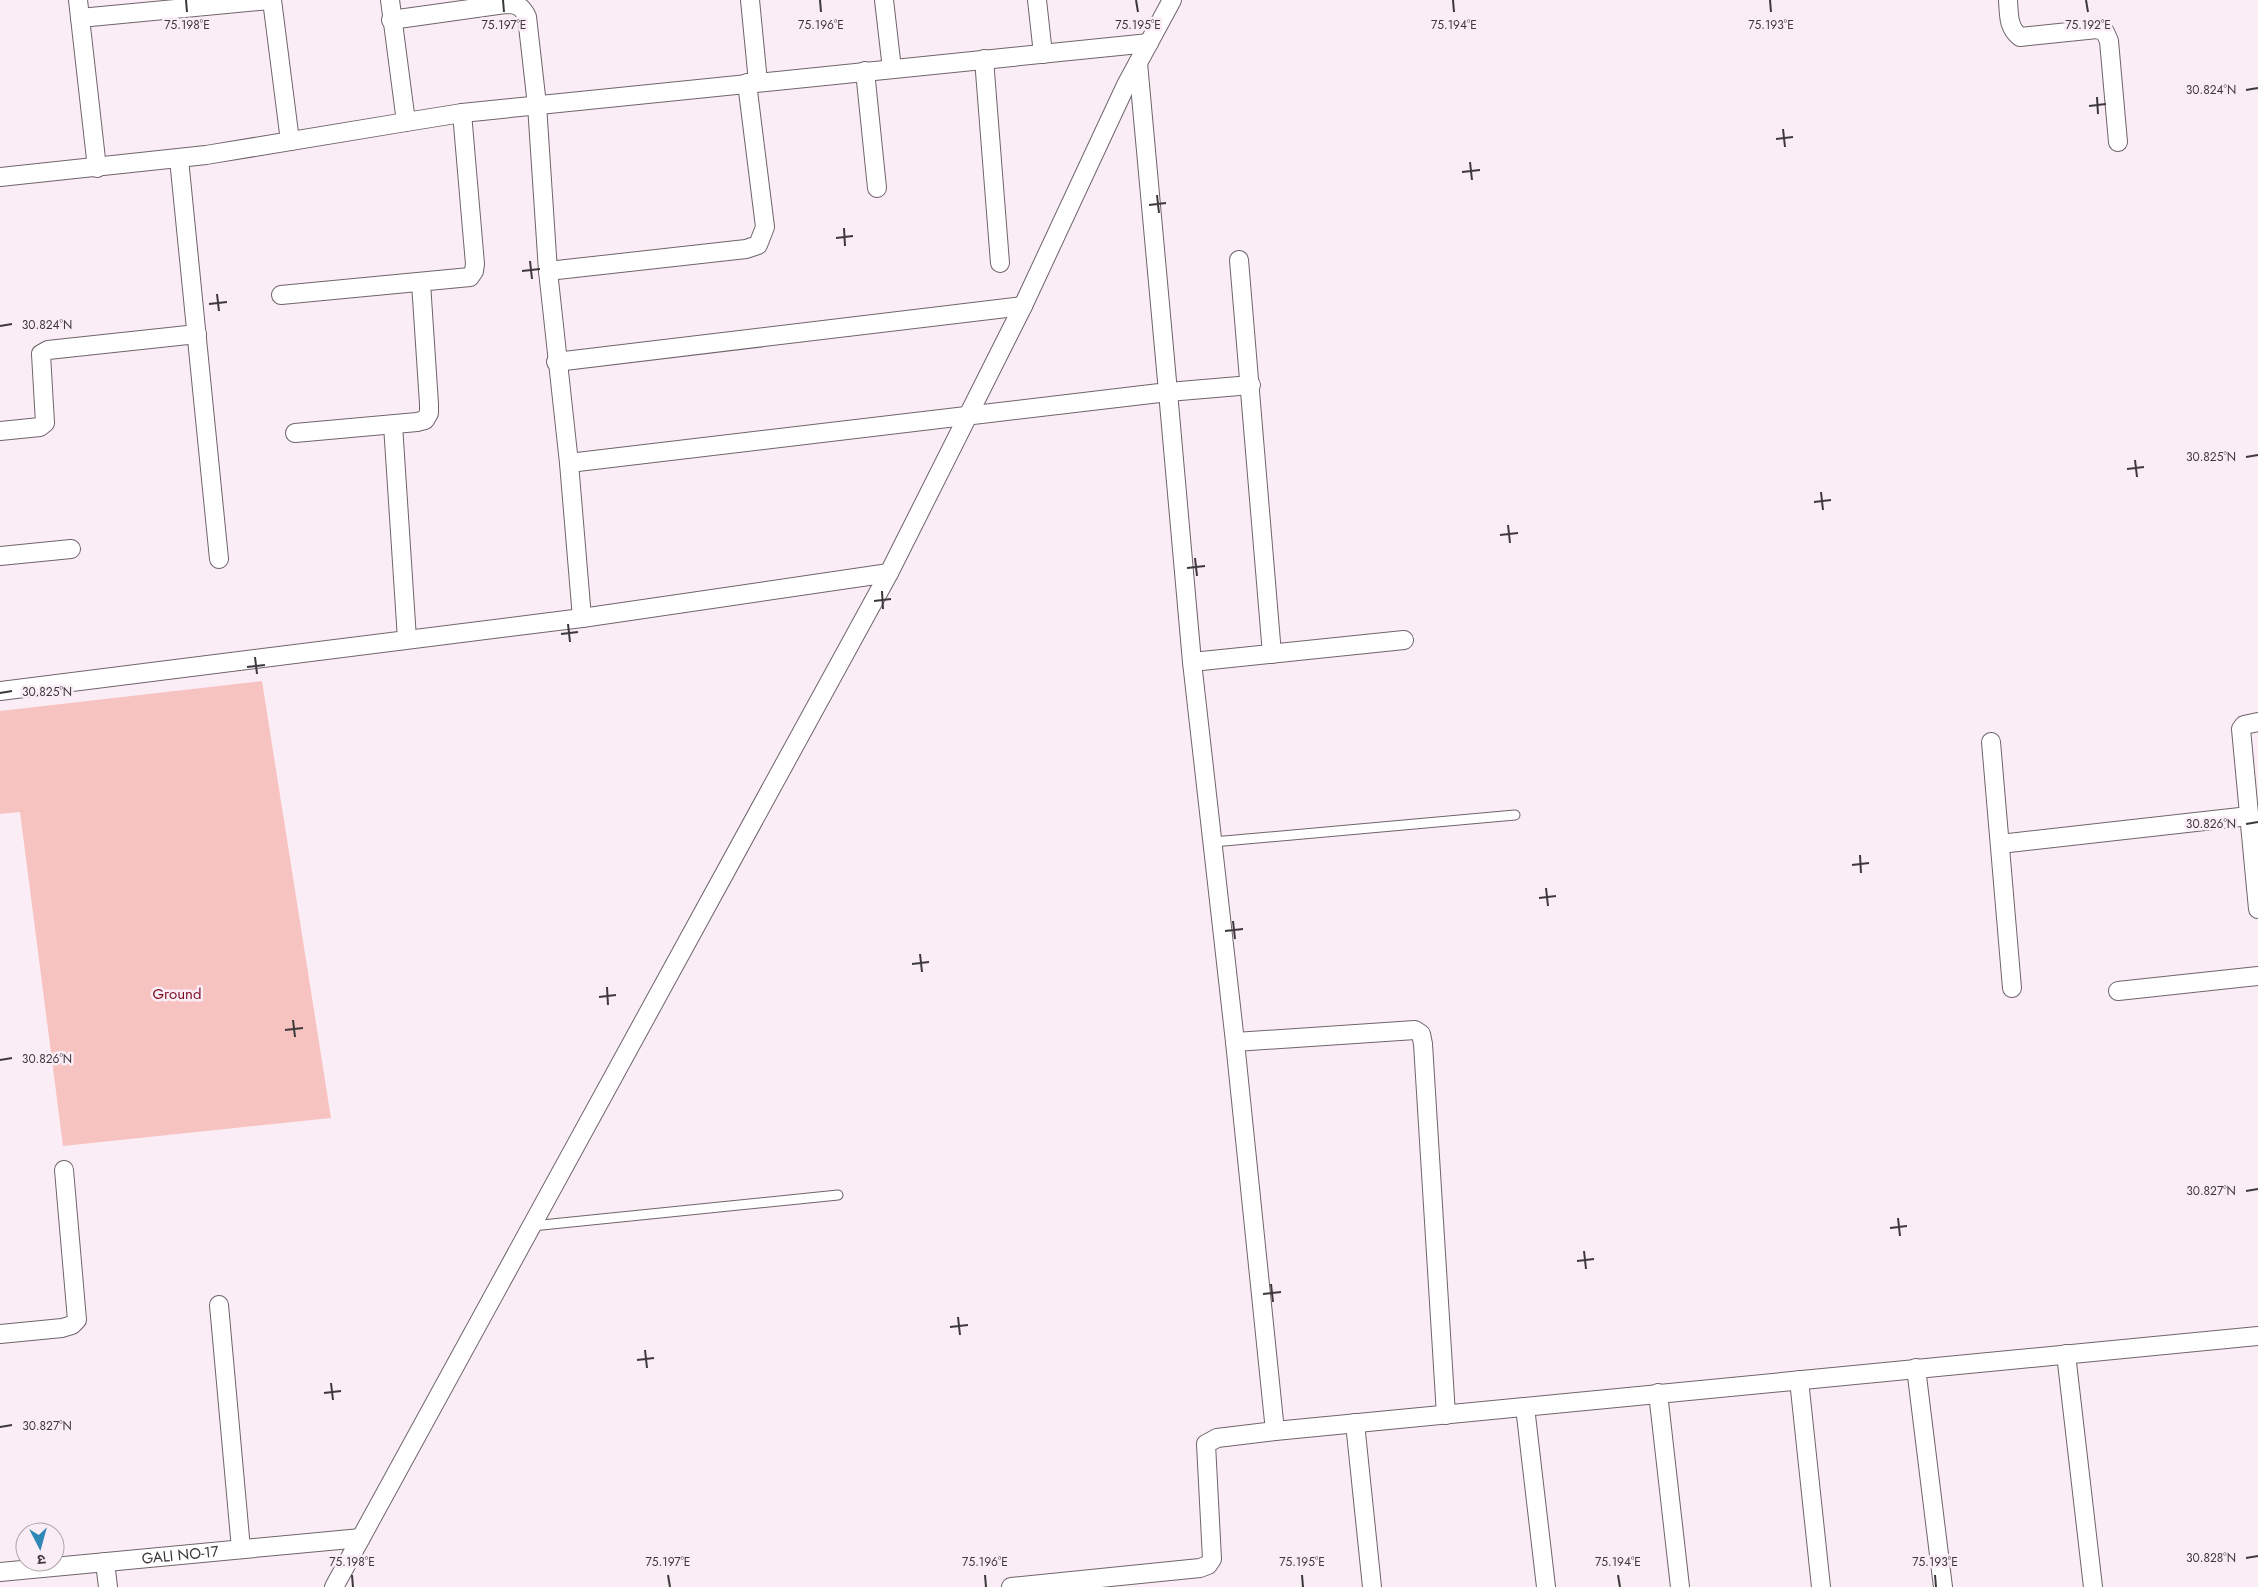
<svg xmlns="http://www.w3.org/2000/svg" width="2258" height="1587" font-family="Jost,'Noto Sans Devanagari',sans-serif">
  <rect width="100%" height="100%" fill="#fbedf6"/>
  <polygon fill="#f7c3c1" points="262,681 331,1118 63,1146 20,812 0,814 0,711"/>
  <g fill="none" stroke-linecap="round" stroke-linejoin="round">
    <g stroke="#6f646b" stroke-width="11">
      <g id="service">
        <polyline points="1213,842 1515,815"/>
        <polyline points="532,1226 838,1195"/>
      </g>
    </g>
    <g stroke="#6f646b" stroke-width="20">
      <g id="minor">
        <polyline points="78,0 97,168"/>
        <polyline points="272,0 290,141"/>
        <polyline points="390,0 406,122 462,113 1149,43"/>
        <polyline points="750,0 758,82"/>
        <polyline points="884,0 892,69"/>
        <polyline points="1037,0 1043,54"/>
        <path d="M2008,0c1,15 0,28 12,37l77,-8 8,3 4,9 9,101"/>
        <polyline points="80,18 270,0"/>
        <path d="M391,20l114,-16c12,0 17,2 22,13l10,88 11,166 198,-22 12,-4 7,-18 -18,-144"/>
        <polyline points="984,59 1000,263"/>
        <polyline points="865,71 877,188"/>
        <polyline points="179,159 219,559"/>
        <polyline points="0,177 206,155 406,122"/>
        <polyline points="1239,260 1272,654"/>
        <polyline points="548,271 569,463 582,618 889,573"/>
        <polyline points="281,295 470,277 474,271 475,264 462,113"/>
        <polyline points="556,362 1023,306"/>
        <polyline points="1251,385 1168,392 1192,662 1235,1042 1275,1431 2258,1336"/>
        <polyline points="393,425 407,639"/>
        <polyline points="0,431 40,427 45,423 41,354 48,350 197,334"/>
        <polyline points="295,433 417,422 425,420 429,413 429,404 421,283"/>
        <polyline points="569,463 1168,392 1138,63"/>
        <polyline points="0,556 71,549"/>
        <polyline points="1192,662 1404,640"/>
        <polyline points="0,691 582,618"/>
        <polyline points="2258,722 2244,725 2241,729 2258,909"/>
        <polyline points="1991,742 2012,988"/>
        <polyline points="2000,844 2249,816"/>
        <polyline points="2118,991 2258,976"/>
        <polyline points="1235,1042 1415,1030 1421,1034 1423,1044 1446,1415"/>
        <polyline points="219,1305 241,1549"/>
        <polyline points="0,1334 62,1328 72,1325 77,1320 64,1170"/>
        <polyline points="2066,1354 2093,1587"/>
        <polyline points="1916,1368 1943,1587"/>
        <polyline points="1799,1380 1821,1587"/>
        <polyline points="1658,1393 1680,1587"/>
        <polyline points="1525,1407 1546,1587"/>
        <polyline points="1355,1423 1372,1587"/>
        <polyline points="105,1562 108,1587"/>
        <path id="s1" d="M0,1572l361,-34"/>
        <polyline points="334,1587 889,573 1023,306 1126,85 1172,0"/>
        <polyline points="1011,1587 1200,1568 1208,1565 1212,1559 1206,1444 1217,1438 1275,1431"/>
      </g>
    </g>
    <use href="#service" stroke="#fff" stroke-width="9"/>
    <use href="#minor" stroke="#fff" stroke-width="18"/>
  </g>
  <path fill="none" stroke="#3d383b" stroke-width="2" d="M186,0l1,12M503,0l1,12M820,0l1,12M1136,0l2,12M1453,0l1,12M1770,0l1,12M2086,0l2,12M2246,90l12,-2M2097,97l1,17M2089,106l17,-2M1783,129l2,18M1776,139l17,-2M1470,162l2,18M1462,172l18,-2M1157,195l2,18M1149,205l17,-2M844,228l1,18M836,238l17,-2M530,261l2,18M522,271l18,-2M217,294l2,17M209,304l18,-2M0,326l12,-2M2246,457l12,-2M2135,460l2,17M2127,469l17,-2M1821,492l2,18M1814,502l17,-2M1508,525l2,18M1500,535l18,-2M1195,558l2,18M1187,568l18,-2M882,591l1,18M874,601l17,-2M568,624l2,18M561,634l17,-2M255,657l2,17M247,667l18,-2M0,693l12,-2M2246,824l12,-2M1860,855l1,18M1852,865l17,-2M1546,888l2,18M1539,898l17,-2M1233,921l2,18M1225,931l18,-2M920,954l2,18M912,964l17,-2M607,987l1,18M599,997l17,-2M293,1020l2,17M285,1030l18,-2M0,1060l12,-2M2246,1191l12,-2M1898,1218l2,18M1890,1228l17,-2M1584,1251l2,18M1577,1261l17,-2M1271,1284l2,18M1263,1294l18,-2M958,1317l2,18M950,1327l18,-2M645,1350l2,18M637,1360l17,-2M331,1383l2,17M324,1393l17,-2M0,1427l12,-2M2246,1558l12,-2M352,1575l1,12M668,1575l2,12M985,1575l1,12M1302,1575l1,12M1618,1575l2,12M1935,1575l1,12"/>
  <g text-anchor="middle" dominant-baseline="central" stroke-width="5" stroke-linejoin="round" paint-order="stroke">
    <g font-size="15" fill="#7d0b20" stroke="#fbedf6">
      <text x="177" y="994">Ground</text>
    </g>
    <g font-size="15" fill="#3d383b" stroke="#fbedf6">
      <text stroke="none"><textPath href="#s1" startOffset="181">GALI NO-17</textPath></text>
    </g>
  </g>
  <g font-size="12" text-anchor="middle" fill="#3d383b" stroke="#fbedf6" stroke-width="5" stroke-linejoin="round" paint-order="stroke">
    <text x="187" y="29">75.198°E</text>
    <text x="504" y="29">75.197°E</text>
    <text x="821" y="29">75.196°E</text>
    <text x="1138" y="29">75.195°E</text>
    <text x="1454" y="29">75.194°E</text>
    <text x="1771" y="29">75.193°E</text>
    <text x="2088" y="29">75.192°E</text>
    <text x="2211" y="94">30.824°N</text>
    <text x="47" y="329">30.824°N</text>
    <text x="2211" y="461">30.825°N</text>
    <text x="47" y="696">30.825°N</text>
    <text x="2211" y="828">30.826°N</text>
    <text x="47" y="1063">30.826°N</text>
    <text x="2211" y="1195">30.827°N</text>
    <text x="47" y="1430">30.827°N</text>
    <text x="2211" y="1562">30.828°N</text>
    <text x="352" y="1566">75.198°E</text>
    <text x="668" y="1566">75.197°E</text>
    <text x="985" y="1566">75.196°E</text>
    <text x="1302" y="1566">75.195°E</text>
    <text x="1618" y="1566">75.194°E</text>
    <text x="1935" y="1566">75.193°E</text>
  </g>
  <g transform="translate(40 1547) rotate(174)"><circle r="24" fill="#fbedf6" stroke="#afa5ab"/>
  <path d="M0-4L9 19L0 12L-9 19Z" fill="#2f87b5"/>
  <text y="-8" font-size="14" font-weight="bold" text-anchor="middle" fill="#3d383b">उ</text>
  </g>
</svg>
